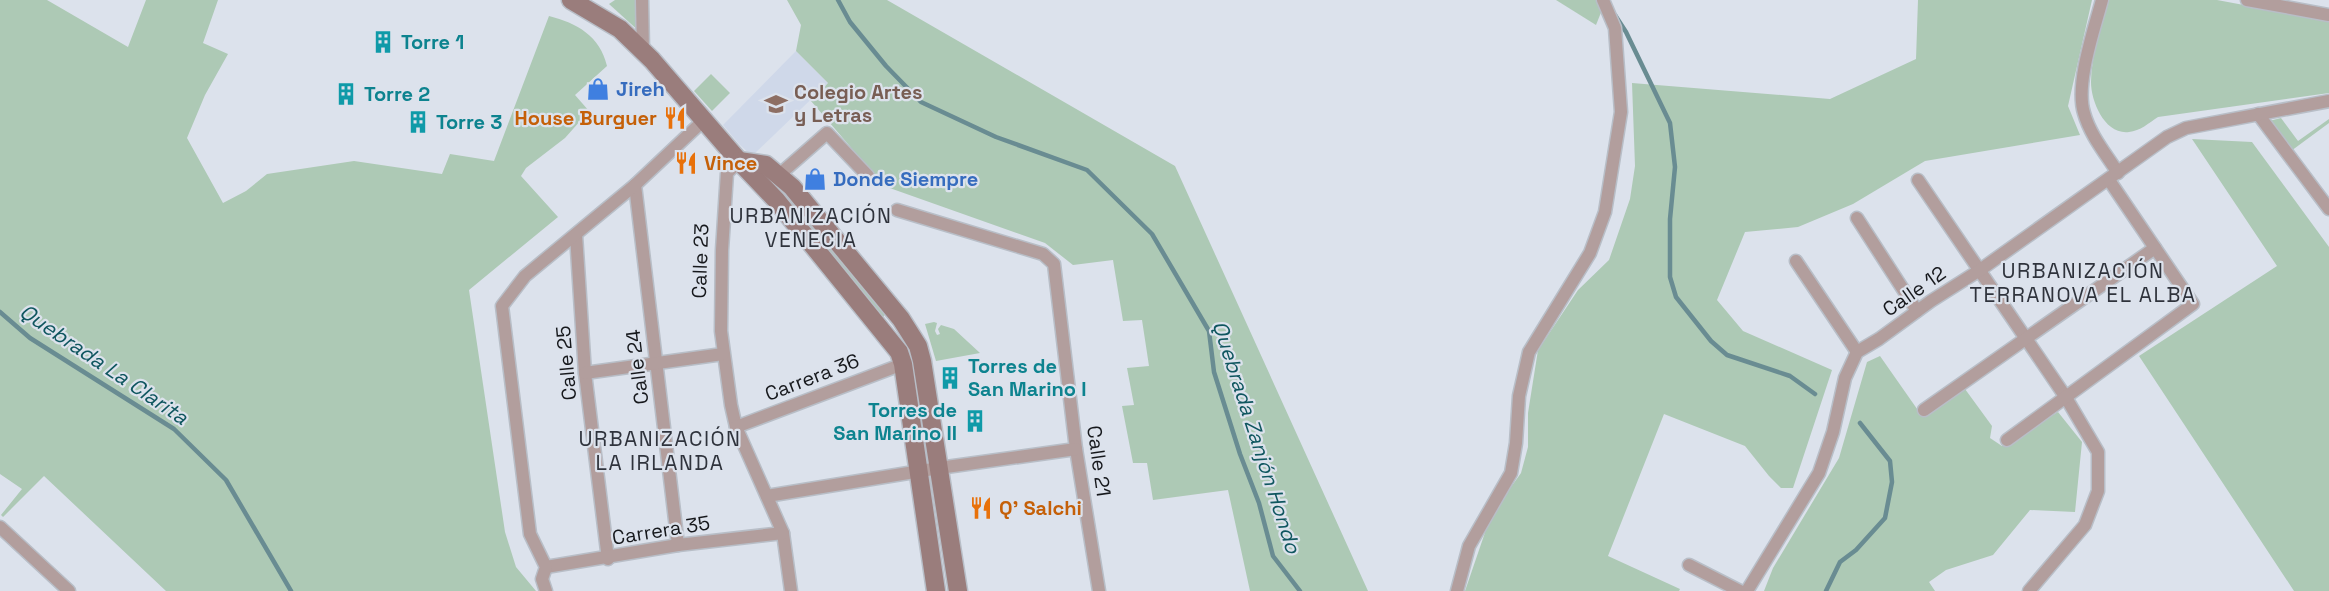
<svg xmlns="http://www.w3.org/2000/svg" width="2329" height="591" font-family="'Space Grotesk',sans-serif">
  <rect width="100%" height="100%" fill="#dce2ec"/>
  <polygon fill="#cfd8e9" points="796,51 828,83 752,156 739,144 723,125"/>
  <g fill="#adc9b5">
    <path d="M0,0h47l81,47 18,-47h72l-15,43 25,11 -23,41 -18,43 36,65 23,-12 21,-17 87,-13 88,13 8,-20 44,7 55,-145c28,7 51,20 58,50l-32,29 14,16 -24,27 -39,30 -5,8 37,41 -89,73 36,242 11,35 20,24h-370l-122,-115 -41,41 -2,-2 21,-26 -22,-15z"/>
    <polygon points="615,0 639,0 641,33 609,4"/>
    <polygon points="787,0 887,0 1175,166 1368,591 1250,591 1228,490 1153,500 1147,463 1133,463 1122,406 1134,405 1127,368 1149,366 1142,320 1123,321 1113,260 1073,265 1045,243 884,186 811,101 828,83 796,51 801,25"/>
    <polygon points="1556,0 1606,0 1596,25"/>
    <polygon points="1918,0 2092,0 2068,106 2080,135 1925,161 1853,204 1798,227 1745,232 1717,300 1743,331 1832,370 1793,488 1781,488 1769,476 1745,446 1664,414 1608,556 1680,589 1679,591 1465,591 1491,515 1521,473 1528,447 1528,413 1538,350 1578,290 1609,260 1630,199 1635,166 1632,83 1830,99 1916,59"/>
    <path d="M2108,0h109l112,21v72l-171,24c-9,6 -18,14 -29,15 -24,3 -38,-30 -38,-50 0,-27 11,-56 17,-82z"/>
    <polygon points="711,74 730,93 712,111 694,91"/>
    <polygon points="2281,118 2298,141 2329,119 2329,123 2291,151 2269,121"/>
    <polygon points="2192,139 2252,142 2329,247 2329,591 2294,591 2139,356 2277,266"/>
    <polygon points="775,184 787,194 886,313 883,317 784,199 772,188"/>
    <polygon points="934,322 937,323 935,331 937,335 940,334 938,329 941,325 954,329 980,353 936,361 925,324"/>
    <polygon points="1880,356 1922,416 1965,389 1992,426 1990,438 2002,446 2058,412 2082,442 2075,512 2030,510 1993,555 1946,570 1929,582 1935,591 1764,591 1773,568 1839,458 1867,362"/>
  </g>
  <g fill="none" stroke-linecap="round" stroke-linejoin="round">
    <g stroke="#698c92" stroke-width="4.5">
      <polyline points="838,0 850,22 886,66 921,102 996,137 1087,170 1152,234 1209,331 1214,372 1240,454 1259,503 1273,556 1300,591"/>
      <polyline points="1615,15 1626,32 1670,123 1675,167 1670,219 1670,277 1676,297 1711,341 1727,355 1790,376 1815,394"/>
      <polyline points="0,312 30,338 174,429 226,480 291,591"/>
      <polyline points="1826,591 1840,562 1856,550 1885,518 1892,482 1890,461 1860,423"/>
    </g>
    <g stroke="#b8bec7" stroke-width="15">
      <g id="street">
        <polyline points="642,0 643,51"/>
        <path d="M2102,0c-8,30 -27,84 -18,113 6,22 22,41 34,60"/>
        <polyline points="2247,0 2329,15"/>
        <polyline points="2258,114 2329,209"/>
        <polyline points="739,161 727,173 722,250 721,331 731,405 736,427 783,533 791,591"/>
        <polyline points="779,175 827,133 868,176"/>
        <polyline points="1918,180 2065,396 2098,452 2098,491 2085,525 2029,591"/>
        <polyline points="635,185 678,545"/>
        <polyline points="897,210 1043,254 1054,264 1076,449 1099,591"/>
        <polyline points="1857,218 1917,311"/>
        <polyline points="576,235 585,373 608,559"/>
        <polyline points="1796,261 1857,352"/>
        <polyline points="585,373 723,354"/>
        <polyline points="1924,410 2155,248"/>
        <polyline points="736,427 903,364"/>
        <polyline points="2007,440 2193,304 2109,180"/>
        <polyline points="767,496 939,468 1076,449"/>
        <polyline points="0,527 69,591"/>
        <polyline points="1689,565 1740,591"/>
        <polyline points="546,567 678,545 783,533"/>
        <polyline points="546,591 542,579 546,567 530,534 502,306 525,276 635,185 704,120"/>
        <polyline points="1457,591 1469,546 1511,473 1516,443 1519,396 1529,352 1590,253 1605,212 1621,112 1615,28 1603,0"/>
        <polyline points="1747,591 1819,473 1833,432 1845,378 1857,352 1879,339 1931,301 1980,270 2167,137 2186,128 2329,101"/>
      </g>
    </g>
    <g stroke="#b8bec7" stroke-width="21">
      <g id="secondary">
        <polyline points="571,0 620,29 652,60 739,161 776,200 899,352 903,364 936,591"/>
        <polyline points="739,161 766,165 792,187 901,319 918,346 922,361 958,591"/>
      </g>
    </g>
    <use href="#street" stroke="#b29e9d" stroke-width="12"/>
    <use href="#secondary" stroke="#9a7d7c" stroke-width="18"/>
  </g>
  <defs>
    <g id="building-bare" transform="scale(1.8)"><path d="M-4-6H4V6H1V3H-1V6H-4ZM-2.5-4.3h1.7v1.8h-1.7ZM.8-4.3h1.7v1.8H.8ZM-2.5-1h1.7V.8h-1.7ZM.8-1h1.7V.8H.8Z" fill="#0f9aa8" stroke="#dce2ec" stroke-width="2.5" paint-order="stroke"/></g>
    <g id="shop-bare" transform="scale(1.8)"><path d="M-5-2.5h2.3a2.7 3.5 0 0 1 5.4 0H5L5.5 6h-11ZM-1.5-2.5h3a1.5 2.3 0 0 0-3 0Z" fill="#3f7fe0" stroke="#dce2ec" stroke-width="2.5" paint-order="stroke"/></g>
    <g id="school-bare" transform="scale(1.8)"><path d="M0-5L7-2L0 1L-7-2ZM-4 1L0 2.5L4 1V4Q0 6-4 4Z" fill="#8d6e63" stroke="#dce2ec" stroke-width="2.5" paint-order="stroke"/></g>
    <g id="restaurant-bare" transform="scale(1.8)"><path d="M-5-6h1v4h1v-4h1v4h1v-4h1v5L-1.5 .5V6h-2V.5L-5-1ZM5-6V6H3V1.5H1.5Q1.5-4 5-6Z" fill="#e8710a" stroke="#dce2ec" stroke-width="2.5" paint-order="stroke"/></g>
  </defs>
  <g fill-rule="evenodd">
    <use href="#building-bare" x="383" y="42"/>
    <use href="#shop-bare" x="598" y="89"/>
    <use href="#building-bare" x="346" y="94"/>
    <use href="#school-bare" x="776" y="104"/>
    <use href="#restaurant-bare" x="675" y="118"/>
    <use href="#building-bare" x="418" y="122"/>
    <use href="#restaurant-bare" x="686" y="163"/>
    <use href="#shop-bare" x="815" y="179"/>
    <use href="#building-bare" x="950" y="378"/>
    <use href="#building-bare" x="975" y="421"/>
    <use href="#restaurant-bare" x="981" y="508"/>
  </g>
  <g text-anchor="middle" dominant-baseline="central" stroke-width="4.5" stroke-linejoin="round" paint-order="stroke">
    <g font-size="20" font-weight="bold" fill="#0d838f" stroke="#dce2ec" text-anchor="start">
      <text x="401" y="42">Torre 1</text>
      <text x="364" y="94">Torre 2</text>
      <text x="436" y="122">Torre 3</text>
      <text x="968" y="366">Torres de<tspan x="968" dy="23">San Marino I</tspan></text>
      <text x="957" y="410" text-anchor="end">Torres de<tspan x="957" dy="23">San Marino II</tspan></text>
    </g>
    <g font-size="20" font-weight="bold" fill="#366cbe" stroke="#dce2ec" text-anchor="start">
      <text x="616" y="89">Jireh</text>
      <text x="833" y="179">Donde Siempre</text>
    </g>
    <g font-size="20" font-weight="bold" fill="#785e54" stroke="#dce2ec" text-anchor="start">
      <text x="794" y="92">Colegio Artes<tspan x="794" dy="23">y Letras</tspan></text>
    </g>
    <g font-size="20" font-weight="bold" fill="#c56008" stroke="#dce2ec" text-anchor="start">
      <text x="657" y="118" text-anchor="end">House Burguer</text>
      <text x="704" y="163">Vince</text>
      <text x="999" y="508">Q' Salchi</text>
    </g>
    <g font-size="20" fill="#16181c" stroke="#dce2ec">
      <text transform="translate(700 261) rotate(-88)">Calle 23</text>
      <text transform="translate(1914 291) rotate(-35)">Calle 12</text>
      <text transform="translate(566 363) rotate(-95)">Calle 25</text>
      <text transform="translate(637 367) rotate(-97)">Calle 24</text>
      <text transform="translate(812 377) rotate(-21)">Carrera 36</text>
      <text transform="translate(1099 461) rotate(82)">Calle 21</text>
      <text transform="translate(661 530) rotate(-9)">Carrera 35</text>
    </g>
    <g font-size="21" letter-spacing="1.5" fill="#2f333c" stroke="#dce2ec">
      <text x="811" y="215">URBANIZACIÓN<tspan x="811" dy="24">VENECIA</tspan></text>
      <text x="2083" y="270">URBANIZACIÓN<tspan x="2083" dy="24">TERRANOVA EL ALBA</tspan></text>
      <text x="660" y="438">URBANIZACIÓN<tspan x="660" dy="24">LA IRLANDA</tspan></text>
    </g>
    <g font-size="21" font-style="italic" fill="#0f565f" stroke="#dce2ec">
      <text transform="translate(104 364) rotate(34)">Quebrada La Clarita</text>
      <text transform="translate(1257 437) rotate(72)">Quebrada Zanjón Hondo</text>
    </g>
  </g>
</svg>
